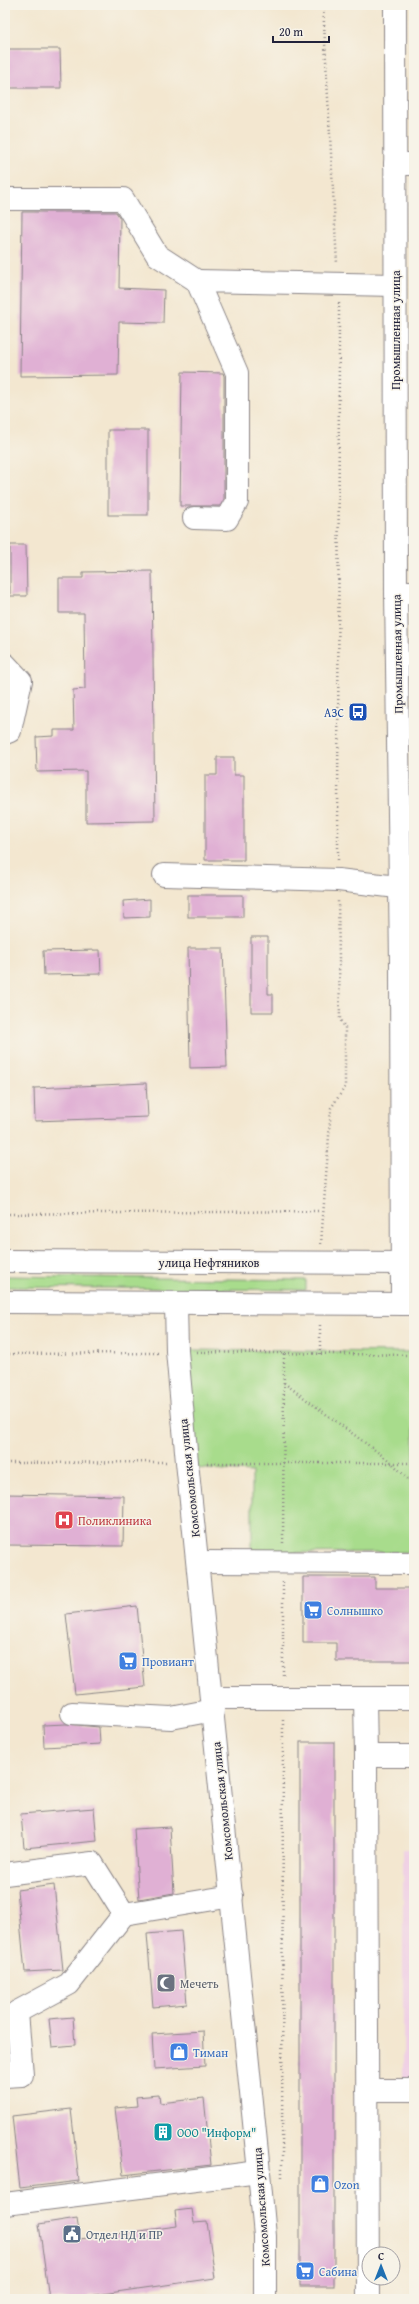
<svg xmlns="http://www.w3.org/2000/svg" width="419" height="2304" font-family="'Gentium Book Plus',serif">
  <rect width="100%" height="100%" fill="#f7f3e8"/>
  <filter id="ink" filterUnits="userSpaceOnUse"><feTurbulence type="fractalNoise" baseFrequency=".025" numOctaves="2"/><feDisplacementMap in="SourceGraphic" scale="8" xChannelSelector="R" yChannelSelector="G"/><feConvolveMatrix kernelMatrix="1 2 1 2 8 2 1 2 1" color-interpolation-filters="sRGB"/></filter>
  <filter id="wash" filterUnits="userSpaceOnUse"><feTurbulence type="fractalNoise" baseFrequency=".012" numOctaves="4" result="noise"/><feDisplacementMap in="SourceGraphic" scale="16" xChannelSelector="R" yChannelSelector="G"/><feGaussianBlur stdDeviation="0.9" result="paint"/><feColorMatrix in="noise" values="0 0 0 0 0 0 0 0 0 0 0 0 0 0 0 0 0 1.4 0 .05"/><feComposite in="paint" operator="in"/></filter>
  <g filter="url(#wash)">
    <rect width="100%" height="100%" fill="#f3e7d0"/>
    <rect fill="#f0d0e5" x="403" y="1849" width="11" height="251"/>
    <g fill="#a8dc8c" stroke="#657f64">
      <polygon points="5,1276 306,1280 306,1290 5,1287"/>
      <polygon points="189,1350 414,1352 414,1552 252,1553 252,1472 194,1468"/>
    </g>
    <g id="blocks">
      <g fill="#e0b0d4">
        <polygon points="5,49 60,49 61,88 5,88"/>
        <polygon points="22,212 116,212 120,218 119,288 164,290 163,323 119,322 118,375 20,376"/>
        <polygon points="182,372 223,373 224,376 224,499 220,506 180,506"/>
        <rect x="108" y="430" width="40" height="85"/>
        <polygon points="10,545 26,545 27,596 10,596"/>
        <polygon points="152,571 155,821 86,822 86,771 37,772 36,737 54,736 54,730 74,730 73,690 85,689 84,613 59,613 59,578 83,578 83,572"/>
        <polygon points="217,757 234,757 234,775 244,775 244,860 205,860 205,775 217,775"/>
        <rect x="188" y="895" width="55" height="22"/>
        <polygon points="150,899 150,917 124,918 123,901"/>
        <polygon points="251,937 268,937 268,994 273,994 273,1012 251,1012"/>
        <polygon points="188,948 223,948 227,1067 190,1068"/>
        <polygon points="100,950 101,974 44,975 43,951"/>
        <polygon points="146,1083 148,1117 35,1121 34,1088"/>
        <polygon points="5,1494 124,1496 123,1546 5,1545"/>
        <polygon points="303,1577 375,1577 375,1588 414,1588 414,1661 336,1661 336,1643 303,1643"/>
        <polygon points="137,1606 145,1687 75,1694 66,1614"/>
        <polygon points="66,1724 99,1727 100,1744 44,1747 43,1725"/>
        <rect x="300" y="1742" width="34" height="544"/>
        <polygon points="94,1808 97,1841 24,1848 21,1814"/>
        <polygon points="170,1827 174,1893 139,1899 134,1829"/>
        <polygon points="54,1885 63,1970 25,1972 17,1890"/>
        <polygon points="181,1931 187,2004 153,2007 147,1934"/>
        <polygon points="73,2017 75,2045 52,2047 49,2019"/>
        <polygon points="203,2031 205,2066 154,2069 152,2034"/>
        <polygon points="159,2095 160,2103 204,2098 211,2165 123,2175 115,2108 137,2106 136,2097"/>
        <polygon points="71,2109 79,2181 20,2188 12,2116"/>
        <polygon points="192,2209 194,2223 207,2222 215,2278 88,2296 88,2299 49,2299 39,2224 77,2218 80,2239 177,2226 175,2211"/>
      </g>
    </g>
  </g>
  <g filter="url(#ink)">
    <use href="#blocks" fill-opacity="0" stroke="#8a8486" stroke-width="1"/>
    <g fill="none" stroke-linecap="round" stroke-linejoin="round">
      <g stroke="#8a8486" stroke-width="24">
        <g id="minor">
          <polyline points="395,164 414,164"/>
          <polyline points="5,199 123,199 157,255 197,281"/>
          <polyline points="194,518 227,519 237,502 237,373 197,281 395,285"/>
          <polyline points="396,592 414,592"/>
          <polyline points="5,664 21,681 10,731 5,733"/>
          <polyline points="164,875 338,880 414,889"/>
          <polyline points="176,1303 177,1351 187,1462 259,2172 265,2236 265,2299"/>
          <polyline points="198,1562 414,1563"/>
          <polyline points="212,1698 365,1698 366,1756 414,1756"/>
          <polyline points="365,1698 414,1698"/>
          <polyline points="72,1713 171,1718 213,1710"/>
          <polyline points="366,1756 368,2299"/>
          <polyline points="5,1874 92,1863 124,1914 232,1896"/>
          <polyline points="5,2076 22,2075 17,2012 69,1984 124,1914"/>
          <polyline points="367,2090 414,2090"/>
          <polyline points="5,2204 259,2172"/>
        </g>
      </g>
      <g stroke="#8a8486" stroke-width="24">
        <g id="major">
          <polyline points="395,5 396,592 401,963 402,1304"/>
          <polyline points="5,1261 414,1263"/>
          <polyline points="5,1302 414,1304"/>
        </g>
      </g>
      <g stroke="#8a8486" stroke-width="2.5" stroke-dasharray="1 3" stroke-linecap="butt">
        <polyline points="323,5 337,264"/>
        <polyline points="338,860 339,303"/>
        <polyline points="5,1214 323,1211"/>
        <polyline points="321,1244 331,1108 345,1087 345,1027 340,1020 338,899"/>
        <polyline points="197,1352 414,1355"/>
        <polyline points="5,1354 158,1353"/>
        <polyline points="320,1354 320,1323"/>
        <polyline points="284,1383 391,1462 414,1485"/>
        <polyline points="5,1463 166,1462"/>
        <polyline points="207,1463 414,1463"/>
        <polyline points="283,1543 284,1354"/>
        <polyline points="283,1582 283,1677"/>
        <polyline points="282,2177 283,1718"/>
      </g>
      <use href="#minor" stroke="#fff" stroke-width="22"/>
      <use href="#major" stroke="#fff" stroke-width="22"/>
    </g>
  </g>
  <defs>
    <g id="bus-square" transform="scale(1)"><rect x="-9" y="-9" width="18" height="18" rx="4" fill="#1a4fb4" stroke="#f7f3e8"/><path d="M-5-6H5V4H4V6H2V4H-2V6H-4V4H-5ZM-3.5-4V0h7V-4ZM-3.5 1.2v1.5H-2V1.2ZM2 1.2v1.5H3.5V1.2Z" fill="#fff"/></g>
    <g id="hospital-square" transform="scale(1)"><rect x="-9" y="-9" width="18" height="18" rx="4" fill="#e0444e" stroke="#f7f3e8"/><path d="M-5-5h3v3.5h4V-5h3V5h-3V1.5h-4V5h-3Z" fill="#fff"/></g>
    <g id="supermarket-square" transform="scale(1)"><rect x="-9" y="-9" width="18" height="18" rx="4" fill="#3f7fe0" stroke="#f7f3e8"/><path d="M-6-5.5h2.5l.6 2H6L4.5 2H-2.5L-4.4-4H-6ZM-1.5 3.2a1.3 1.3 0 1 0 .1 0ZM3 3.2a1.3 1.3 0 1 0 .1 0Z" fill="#fff"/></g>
    <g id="mosque-square" transform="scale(1)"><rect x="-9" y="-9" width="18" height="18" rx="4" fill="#6b7280" stroke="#f7f3e8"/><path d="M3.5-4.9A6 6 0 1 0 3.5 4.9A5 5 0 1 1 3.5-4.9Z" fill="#fff"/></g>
    <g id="shop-square" transform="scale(1)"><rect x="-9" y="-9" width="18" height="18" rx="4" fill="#3f7fe0" stroke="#f7f3e8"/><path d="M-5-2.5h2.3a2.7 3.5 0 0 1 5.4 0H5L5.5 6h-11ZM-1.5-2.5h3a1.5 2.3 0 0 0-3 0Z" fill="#fff"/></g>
    <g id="building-square" transform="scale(1)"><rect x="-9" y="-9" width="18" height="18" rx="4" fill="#0f9aa8" stroke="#f7f3e8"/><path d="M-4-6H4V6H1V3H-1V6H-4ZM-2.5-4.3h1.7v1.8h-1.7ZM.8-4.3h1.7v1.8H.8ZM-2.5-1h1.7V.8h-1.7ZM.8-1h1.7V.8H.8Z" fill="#fff"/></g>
    <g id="civic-square" transform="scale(1)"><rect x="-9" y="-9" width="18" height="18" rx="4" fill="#5c6f8a" stroke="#f7f3e8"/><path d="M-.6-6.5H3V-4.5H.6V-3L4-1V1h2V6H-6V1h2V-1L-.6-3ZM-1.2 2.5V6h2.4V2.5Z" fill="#fff"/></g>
  </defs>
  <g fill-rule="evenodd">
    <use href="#bus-square" x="358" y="712"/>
    <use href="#hospital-square" x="64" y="1520"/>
    <use href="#supermarket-square" x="313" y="1610"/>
    <use href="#supermarket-square" x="128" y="1661"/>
    <use href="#mosque-square" x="166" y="1983"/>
    <use href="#shop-square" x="179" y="2052"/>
    <use href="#building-square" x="163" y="2132"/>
    <use href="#shop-square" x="320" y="2184"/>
    <use href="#civic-square" x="72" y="2234"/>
    <use href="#supermarket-square" x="305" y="2271"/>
  </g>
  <g text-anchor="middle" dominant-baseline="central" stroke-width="3" stroke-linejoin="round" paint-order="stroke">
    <g font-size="12" fill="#22223b" stroke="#f7f3e8">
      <text transform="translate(395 330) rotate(-90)">Промышленная улица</text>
      <text transform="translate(397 654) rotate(-91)">Промышленная улица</text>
      <text x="209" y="1262">улица Нефтяников</text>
      <text transform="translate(189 1478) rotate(-96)">Комсомольская улица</text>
      <text transform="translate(222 1801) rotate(-96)">Комсомольская улица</text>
      <text transform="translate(261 2207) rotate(-94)">Комсомольская улица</text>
    </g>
    <g font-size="12" fill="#164399" stroke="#f7f3e8" text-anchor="end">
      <text x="344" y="712">АЗС</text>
    </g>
    <g font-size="12" fill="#be3a42" stroke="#f7f3e8" text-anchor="start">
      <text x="78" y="1520">Поликлиника</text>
    </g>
    <g font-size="12" fill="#366cbe" stroke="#f7f3e8" text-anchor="start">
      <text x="327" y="1610">Солнышко</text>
      <text x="142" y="1661">Провиант</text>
      <text x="193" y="2052">Тиман</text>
      <text x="334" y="2184">Ozon</text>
      <text x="319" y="2271">Сабина</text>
    </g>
    <g font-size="12" fill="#5b616d" stroke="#f7f3e8" text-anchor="start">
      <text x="180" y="1983">Мечеть</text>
    </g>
    <g font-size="12" fill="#0d838f" stroke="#f7f3e8" text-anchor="start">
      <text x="177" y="2132">ООО "Информ"</text>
    </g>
    <g font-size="12" fill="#4e5e75" stroke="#f7f3e8" text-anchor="start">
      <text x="86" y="2234">Отдел НД и ПР</text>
    </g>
  </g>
  <rect width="419" height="2304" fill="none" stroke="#f7f3e8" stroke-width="20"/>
  <g transform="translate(381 2266)"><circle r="19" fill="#f7f3e8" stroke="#a29fa3"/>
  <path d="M0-3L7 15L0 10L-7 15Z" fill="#1f6fb2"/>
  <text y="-6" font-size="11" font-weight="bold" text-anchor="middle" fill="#22223b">С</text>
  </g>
  <path d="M273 36v6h56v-6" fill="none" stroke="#22223b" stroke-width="2"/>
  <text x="279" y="36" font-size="12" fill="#22223b" stroke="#f7f3e8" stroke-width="3" paint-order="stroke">20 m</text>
</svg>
